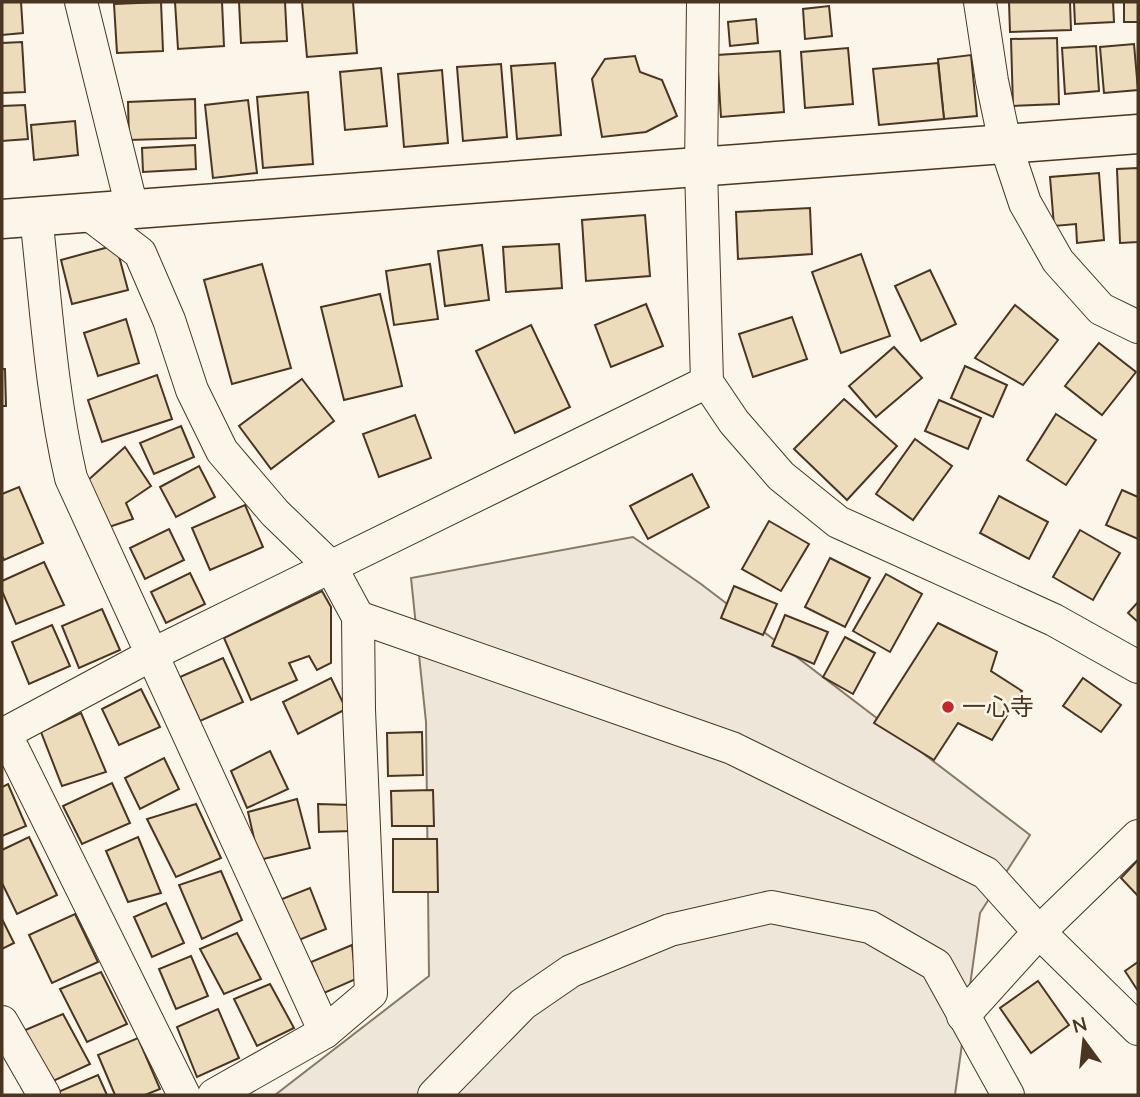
<svg xmlns="http://www.w3.org/2000/svg" width="1140" height="1097" font-family="'Nunito Sans','Noto Sans JP',sans-serif">
  <rect width="100%" height="100%" fill="#fbf6e9"/>
  <polygon fill="#ede6d9" stroke="#887966" stroke-width="2" points="633,537 701,584 1030,835 980,913 955,1095 275,1095 429,976 426,722 411,578"/>
  <g fill="#ecdcbc" stroke="#4a3520" stroke-width="2">
    <polygon points="2,2 21,2 23,33 2,35"/>
    <polygon points="161,2 163,51 117,53 114,4"/>
    <polygon points="175,2 222,2 224,46 178,49"/>
    <polygon points="239,2 285,2 287,41 241,43"/>
    <polygon points="302,2 353,2 357,53 307,57"/>
    <polygon points="1009,2 1070,2 1071,30 1010,32"/>
    <polygon points="1074,2 1113,2 1114,22 1075,24"/>
    <rect x="1124" y="2" width="14" height="20"/>
    <polygon points="829,6 832,36 805,39 803,9"/>
    <polygon points="756,19 758,43 730,46 728,22"/>
    <polygon points="1057,38 1059,104 1013,106 1011,39"/>
    <polygon points="22,42 25,92 2,93 2,43"/>
    <polygon points="1134,44 1138,90 1104,93 1100,47"/>
    <polygon points="1096,46 1099,91 1065,94 1062,48"/>
    <polygon points="848,48 853,104 805,108 801,52"/>
    <polygon points="780,51 784,112 721,117 717,55"/>
    <polygon points="971,55 977,116 944,119 938,59"/>
    <polygon points="635,56 640,72 662,80 677,116 646,132 602,137 592,79 605,59"/>
    <polygon points="555,63 561,135 517,139 511,66"/>
    <polygon points="938,63 944,119 879,125 873,69"/>
    <polygon points="501,64 507,137 463,141 457,67"/>
    <polygon points="381,68 387,126 345,130 340,72"/>
    <polygon points="442,70 448,143 404,147 398,74"/>
    <polygon points="308,92 313,164 263,168 257,97"/>
    <polygon points="195,99 196,138 129,140 128,102"/>
    <polygon points="248,100 257,173 213,178 205,105"/>
    <polygon points="25,105 28,139 2,141 2,106"/>
    <polygon points="75,121 78,155 34,160 31,125"/>
    <polygon points="195,145 196,169 143,172 142,148"/>
    <polygon points="1138,168 1138,242 1120,243 1117,169"/>
    <polygon points="1099,173 1104,240 1077,243 1076,224 1054,226 1050,177"/>
    <polygon points="810,208 812,254 738,259 736,212"/>
    <polygon points="645,215 650,276 586,281 582,220"/>
    <polygon points="559,244 562,288 506,292 503,247"/>
    <polygon points="116,245 128,290 72,304 61,260"/>
    <polygon points="482,245 489,300 445,306 438,251"/>
    <polygon points="861,254 890,336 841,353 812,272"/>
    <polygon points="262,264 291,368 232,384 204,280"/>
    <polygon points="430,264 438,319 394,325 386,271"/>
    <polygon points="930,270 956,324 921,341 895,286"/>
    <polygon points="380,294 402,386 344,400 321,307"/>
    <polygon points="646,304 663,346 611,367 595,325"/>
    <polygon points="1015,305 1058,340 1023,385 975,358"/>
    <polygon points="792,317 807,359 753,377 739,334"/>
    <polygon points="126,319 139,363 98,376 84,333"/>
    <polygon points="531,325 570,407 515,433 476,351"/>
    <polygon points="1099,343 1136,372 1102,415 1065,386"/>
    <polygon points="894,347 922,378 876,417 849,386"/>
    <polygon points="965,366 1007,385 993,417 951,398"/>
    <polygon points="2,369 5,369 6,406 2,406"/>
    <polygon points="157,375 172,419 102,442 88,400"/>
    <polygon points="302,379 334,421 271,469 239,426"/>
    <polygon points="844,399 897,446 847,500 794,449"/>
    <polygon points="939,400 981,418 968,449 925,431"/>
    <polygon points="1056,414 1096,440 1066,485 1027,460"/>
    <polygon points="415,415 431,458 379,477 363,434"/>
    <polygon points="181,426 194,457 154,474 140,443"/>
    <polygon points="915,439 952,466 913,520 876,494"/>
    <polygon points="125,447 151,486 126,503 133,519 109,527 86,482"/>
    <polygon points="199,466 215,497 176,517 160,487"/>
    <polygon points="692,474 709,507 648,539 630,506"/>
    <polygon points="19,487 43,543 4,560 2,556 2,494"/>
    <polygon points="1122,490 1138,497 1138,539 1106,525"/>
    <polygon points="999,496 1048,522 1029,559 980,533"/>
    <polygon points="245,505 263,547 210,570 192,528"/>
    <polygon points="769,521 809,544 781,591 742,569"/>
    <polygon points="169,529 184,560 145,579 130,548"/>
    <polygon points="1080,530 1120,553 1093,600 1053,577"/>
    <polygon points="830,558 870,578 845,627 805,607"/>
    <polygon points="44,562 64,605 16,624 2,591 2,581"/>
    <polygon points="190,573 205,604 166,623 151,592"/>
    <polygon points="886,574 922,594 890,652 853,631"/>
    <polygon points="734,586 777,604 763,635 721,618"/>
    <polygon points="322,591 331,607 331,663 317,670 309,656 289,663 297,680 251,700 224,638"/>
    <polygon points="1138,602 1138,622 1128,613"/>
    <polygon points="102,609 120,650 79,668 62,626"/>
    <polygon points="785,615 828,632 814,664 772,646"/>
    <polygon points="938,623 997,652 991,671 1022,691 992,740 958,723 934,760 874,723"/>
    <polygon points="52,625 70,666 29,684 12,642"/>
    <polygon points="845,637 875,653 853,694 823,677"/>
    <polygon points="223,658 243,702 200,721 180,677"/>
    <polygon points="331,678 346,709 298,734 283,702"/>
    <polygon points="1083,678 1121,705 1101,732 1063,706"/>
    <polygon points="141,689 160,727 119,745 102,709"/>
    <polygon points="81,713 106,772 62,786 41,732"/>
    <polygon points="422,732 423,775 388,776 387,733"/>
    <polygon points="270,751 288,789 247,808 231,771"/>
    <polygon points="164,758 179,789 140,809 125,778"/>
    <polygon points="112,783 130,823 82,844 63,806"/>
    <polygon points="8,784 26,826 2,836 2,787"/>
    <polygon points="433,790 434,826 392,826 391,791"/>
    <polygon points="297,799 310,848 259,860 248,812"/>
    <polygon points="196,804 221,858 176,877 147,819"/>
    <polygon points="318,804 351,805 352,831 319,832"/>
    <polygon points="29,837 57,895 17,914 2,883 2,850"/>
    <polygon points="138,837 161,893 128,902 106,851"/>
    <polygon points="393,839 437,839 438,892 393,892"/>
    <polygon points="1138,860 1138,896 1121,878"/>
    <polygon points="221,871 242,920 202,939 179,885"/>
    <polygon points="310,888 326,929 294,942 277,901"/>
    <polygon points="166,903 184,943 152,957 134,917"/>
    <polygon points="75,914 98,962 52,983 29,935"/>
    <polygon points="2,919 14,943 2,949"/>
    <polygon points="237,933 261,979 224,994 200,949"/>
    <polygon points="352,945 356,979 324,993 311,962"/>
    <polygon points="191,956 208,996 176,1009 159,969"/>
    <polygon points="1138,962 1138,991 1125,971"/>
    <polygon points="101,972 127,1024 87,1042 60,989"/>
    <polygon points="1038,981 1069,1025 1031,1053 1000,1008"/>
    <polygon points="270,984 294,1028 257,1046 234,999"/>
    <polygon points="218,1009 239,1058 197,1077 177,1027"/>
    <polygon points="63,1014 90,1064 51,1082 23,1031"/>
    <polygon points="138,1038 160,1089 145,1095 115,1095 98,1055"/>
    <polygon points="98,1075 107,1095 59,1095 58,1092"/>
  </g>
  <g fill="none" stroke-linecap="round" stroke-linejoin="round">
    <g stroke="#4a3520" stroke-width="34">
      <g id="minor">
        <polyline points="81,2 132,208"/>
        <polyline points="703,2 701,168 707,382 734,422 781,476 838,522 1054,620 1138,667"/>
        <polyline points="980,2 992,81 1005,143 1025,203 1058,261 1101,309 1138,327"/>
        <polyline points="86,212 140,253 169,320 192,390 222,451 275,513 331,567 358,617 359,710 371,993 325,1032 214,1095"/>
        <path d="M36,216c10,88 15,176 35,262l254,554"/>
        <polyline points="358,617 732,748 986,873 1039,932 1138,1029"/>
        <polyline points="5,733 184,1095"/>
        <polyline points="2,735 153,654 707,382"/>
        <polyline points="963,1016 1039,932 1138,836"/>
        <polyline points="2,1022 44,1095"/>
        <polyline points="434,1095 523,1004 571,971 670,930 771,907 870,927 936,965 1008,1095"/>
      </g>
    </g>
    <g stroke="#4a3520" stroke-width="41">
      <polyline id="tertiary" points="2,219 1138,134"/>
    </g>
    <use href="#minor" stroke="#fbf6e9" stroke-width="32"/>
    <use href="#tertiary" stroke="#fbf6e9" stroke-width="38"/>
  </g>
  <circle fill="#c62828" stroke="#fbf6e9" stroke-width="2.5" cx="948" cy="707" r="7"/>
  <g text-anchor="middle" dominant-baseline="central" stroke-width="5" stroke-linejoin="round" paint-order="stroke">
    <g font-size="24" fill="#4a3520" stroke="#fbf6e9" text-anchor="start">
      <text x="962" y="707">一心寺</text>
    </g>
  </g>
  <rect width="1140" height="1097" fill="none" stroke="#4a3520" stroke-width="7"/>
  <g transform="translate(1084 1041) rotate(345)" stroke="#fbf6e9" stroke-width="5" paint-order="stroke">
  <path d="M0-5L12 26L0 18L-12 26Z" fill="#4a3520"/>
  <text y="-10" font-size="19" font-weight="bold" text-anchor="middle" fill="#4a3520">N</text>
  </g>
</svg>
